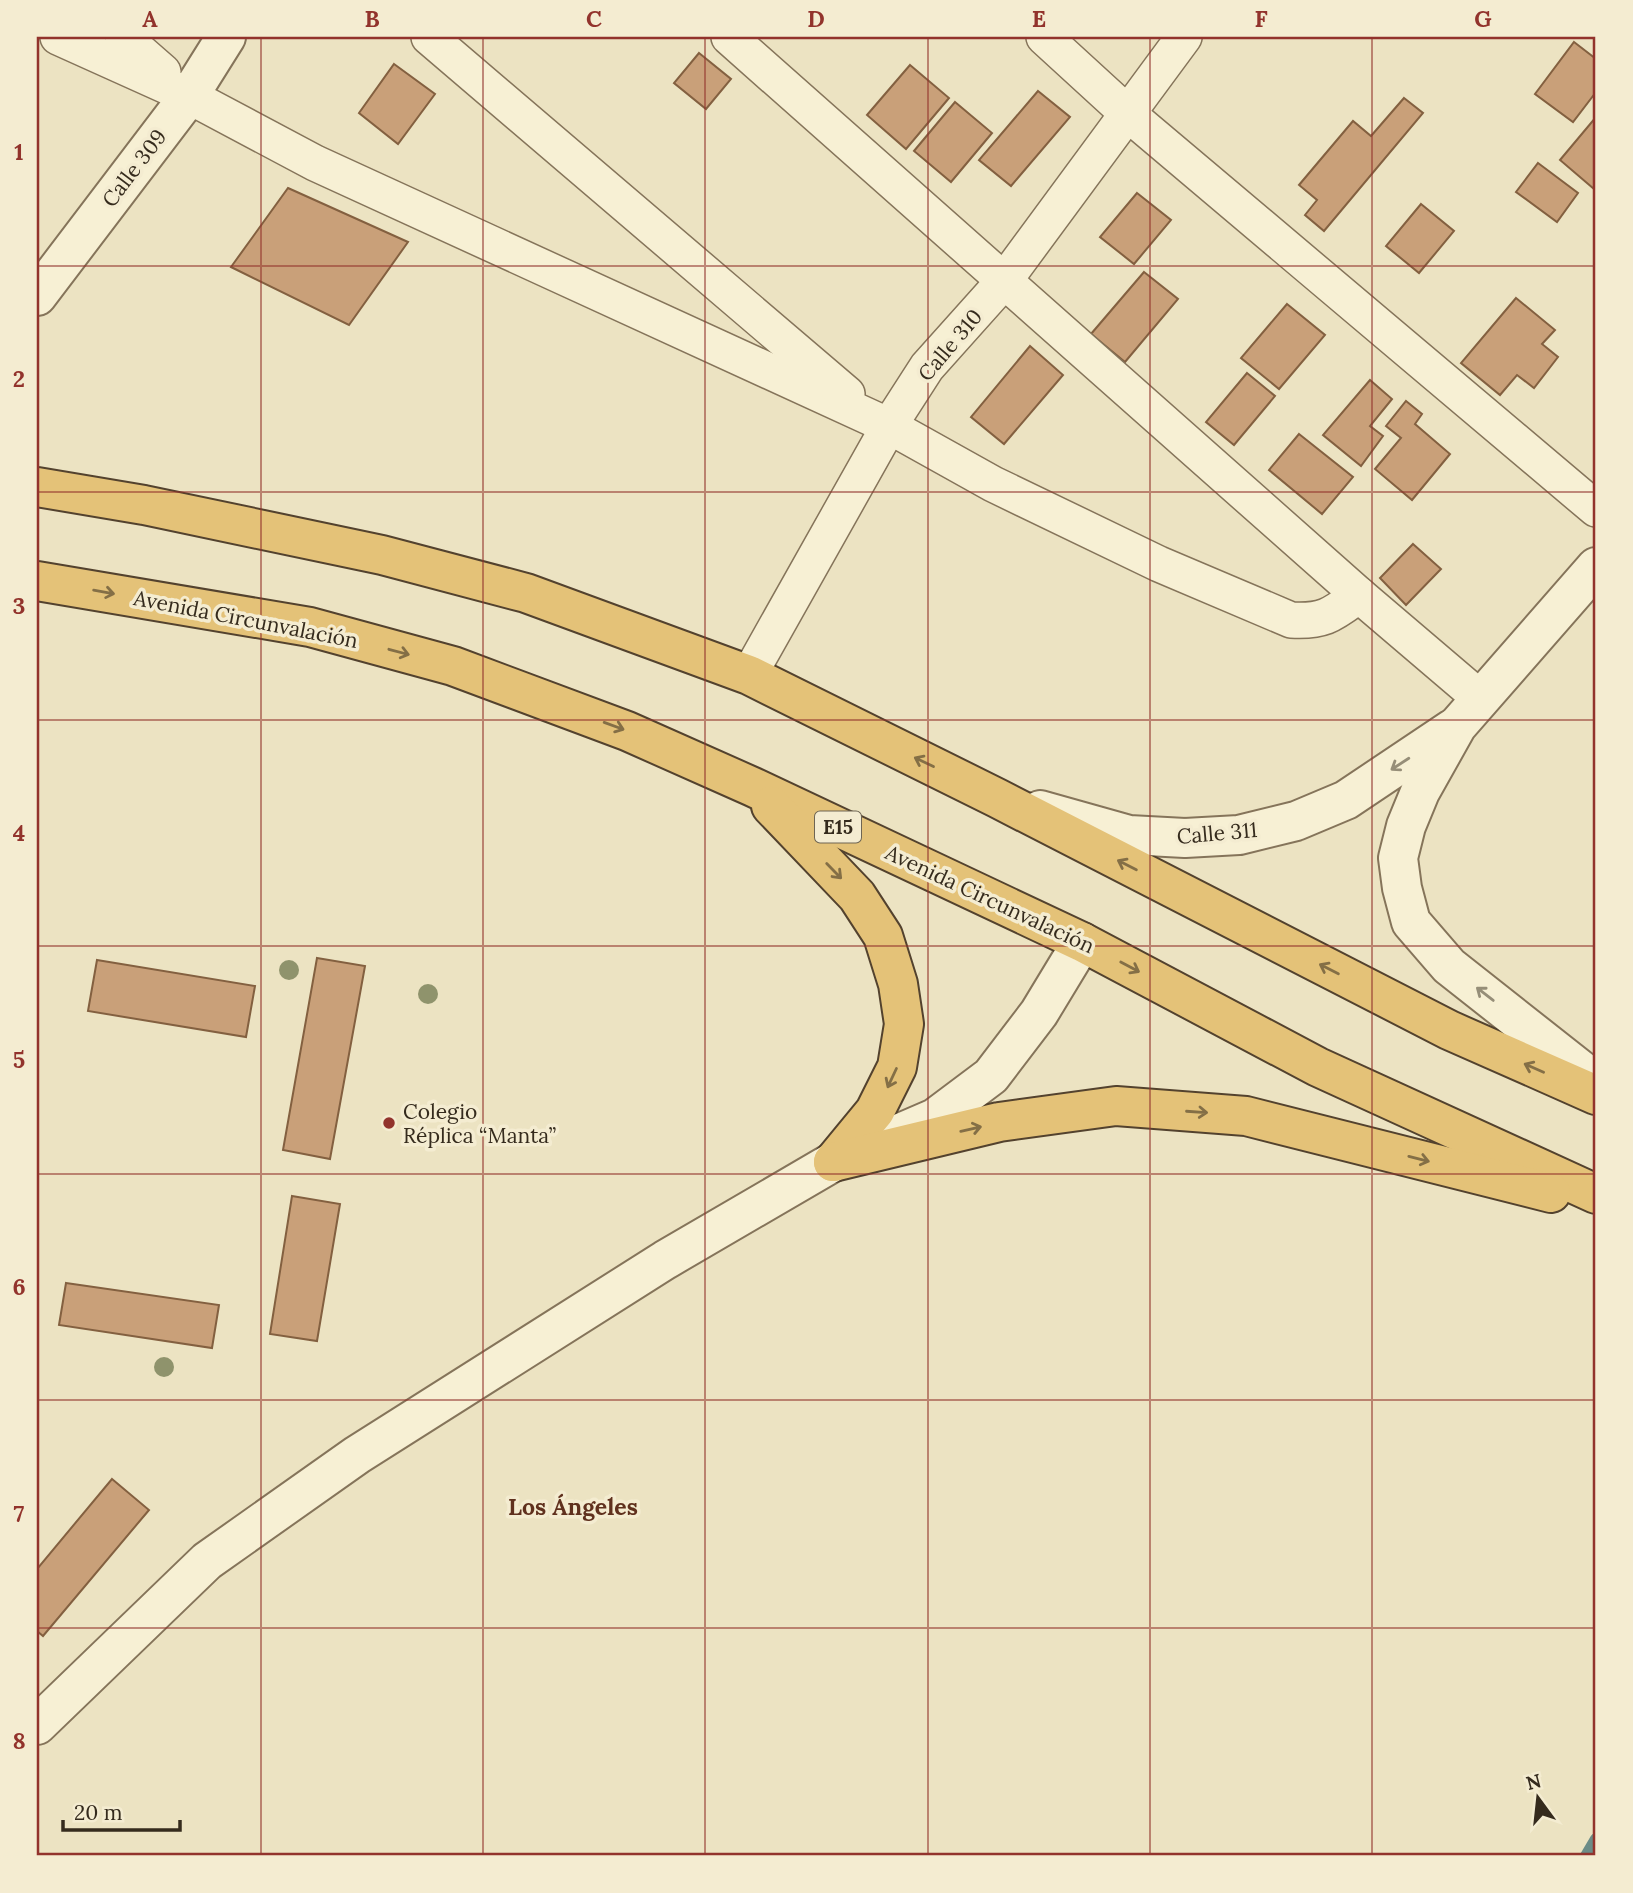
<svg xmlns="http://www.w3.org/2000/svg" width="1633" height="1893" font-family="Lora,serif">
  <rect width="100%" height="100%" fill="#ece3c2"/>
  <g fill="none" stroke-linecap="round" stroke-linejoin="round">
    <polyline stroke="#6b8c87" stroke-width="12" points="1586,1856 1596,1839"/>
  </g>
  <g fill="#c9a079" stroke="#836040" stroke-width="2">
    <polygon points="1574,42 1596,59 1596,92 1573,122 1535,94"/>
    <polygon points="699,53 731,79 706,109 674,83"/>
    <polygon points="394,64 435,94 398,144 359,113"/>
    <polygon points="910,65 949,98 906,149 867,115"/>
    <polygon points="1038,91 1070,117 1011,186 979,160"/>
    <polygon points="1404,98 1423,113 1324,231 1305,215 1317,200 1299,185 1353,121 1371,136"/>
    <polygon points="955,102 992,133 951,182 914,151"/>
    <polygon points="1596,117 1596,186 1594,189 1560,160"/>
    <polygon points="1538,163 1578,193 1557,222 1516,192"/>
    <polygon points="288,188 408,242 349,325 231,267"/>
    <polygon points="1137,193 1171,220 1134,264 1100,237"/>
    <polygon points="1421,204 1454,231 1419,273 1386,246"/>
    <polygon points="1144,272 1178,299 1125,362 1091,334"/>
    <polygon points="1516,298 1555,330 1542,344 1558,357 1534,388 1517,375 1500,395 1461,363"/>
    <polygon points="1287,304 1325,335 1279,389 1241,358"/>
    <polygon points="1030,346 1063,375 1004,444 971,417"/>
    <polygon points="1247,373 1275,396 1234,445 1206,422"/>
    <polygon points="1370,380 1392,399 1370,426 1383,436 1361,466 1323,435"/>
    <polygon points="1406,401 1422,414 1415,424 1450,454 1412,500 1375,469 1401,438 1386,426"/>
    <polygon points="1299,434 1353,477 1322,514 1269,470"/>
    <polygon points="1413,544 1441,569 1406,605 1380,578"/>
    <polygon points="317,958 365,966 330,1159 283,1150"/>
    <polygon points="97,960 255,986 246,1037 88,1011"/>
    <polygon points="292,1196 340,1204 317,1341 270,1334"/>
    <polygon points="66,1283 219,1305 212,1348 59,1325"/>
    <polygon points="112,1479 149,1510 43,1636 37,1631 37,1569"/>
  </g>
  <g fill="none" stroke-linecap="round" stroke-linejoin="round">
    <g stroke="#85745a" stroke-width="38">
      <g id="minor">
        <path d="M58,37l131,59 126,67 574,263 104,58 166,80 132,56c34,2 42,-6 68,-25"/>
        <polyline points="123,37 163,72"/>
        <polyline points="429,37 847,394"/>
        <polyline points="729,37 1359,595 1481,699"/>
        <polyline points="1044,37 1127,113 1596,509"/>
        <polyline points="749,675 889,426 927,367 1004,281 1184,37"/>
      </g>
    </g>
    <g stroke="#85745a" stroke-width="42">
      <g id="tertiary">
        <polyline points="37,296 189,96 226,37"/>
        <polyline points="1596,567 1457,726 1420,792 1406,826 1398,858 1402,888 1411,922 1449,966 1596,1082"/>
        <polyline points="1040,810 1129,835 1185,838 1239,835 1296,821 1346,800 1452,729"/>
        <polyline points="37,1725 207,1561 357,1455 665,1260 833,1162 935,1118 991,1076 1039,1013 1082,942"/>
      </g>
    </g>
    <g stroke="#53422e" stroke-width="42">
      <g id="trunk">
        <polyline points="37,487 144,505 382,555 526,593 749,675 997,798 1449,1030 1596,1095"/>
        <polyline points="37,581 310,627 453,666 627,731 753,787 1082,942 1318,1067 1596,1194"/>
        <polyline points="771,806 857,896 883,936 898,984 904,1024 897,1067 875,1111 833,1162"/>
        <polyline points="833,1162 999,1122 1116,1106 1246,1116 1551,1193"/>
      </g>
    </g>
    <use href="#minor" stroke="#f7f0d4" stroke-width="35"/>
    <use href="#tertiary" stroke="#f7f0d4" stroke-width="38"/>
    <use href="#trunk" stroke="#e4c278" stroke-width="38"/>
  </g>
  <g fill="#8f936c">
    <circle cx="289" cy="970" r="10"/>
    <circle cx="428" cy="994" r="10"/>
    <circle cx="164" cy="1367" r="10"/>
  </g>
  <defs><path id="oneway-shaft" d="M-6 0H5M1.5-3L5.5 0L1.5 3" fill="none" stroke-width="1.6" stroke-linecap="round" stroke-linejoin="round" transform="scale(1.75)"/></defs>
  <g stroke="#846f46">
    <use href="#oneway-shaft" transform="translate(104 592) rotate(10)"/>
    <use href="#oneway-shaft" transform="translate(399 652) rotate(15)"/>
    <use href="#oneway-shaft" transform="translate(614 726) rotate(20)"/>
    <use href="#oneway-shaft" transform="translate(924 762) rotate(-154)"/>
    <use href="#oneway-shaft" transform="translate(1127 865) rotate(-153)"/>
    <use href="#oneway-shaft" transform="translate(834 871) rotate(46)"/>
    <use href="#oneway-shaft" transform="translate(1130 967) rotate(28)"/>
    <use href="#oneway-shaft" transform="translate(1329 969) rotate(-153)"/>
    <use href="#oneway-shaft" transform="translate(1534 1068) rotate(-156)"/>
    <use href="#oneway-shaft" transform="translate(892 1078) rotate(115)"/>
    <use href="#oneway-shaft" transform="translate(1197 1112) rotate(4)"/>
    <use href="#oneway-shaft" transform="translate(971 1129) rotate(-13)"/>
    <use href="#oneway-shaft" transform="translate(1419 1159) rotate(14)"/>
  </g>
  <g stroke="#968e78">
    <use href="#oneway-shaft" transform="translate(1400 764) rotate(147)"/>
    <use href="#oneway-shaft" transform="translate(1485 994) rotate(-142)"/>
  </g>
  <path fill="none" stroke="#92332c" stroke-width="2" stroke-opacity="0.55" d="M261,37v1819M483,37v1819M705,37v1819M928,37v1819M1150,37v1819M1372,37v1819M37,266h1559M37,492h1559M37,720h1559M37,946h1559M37,1174h1559M37,1400h1559M37,1628h1559"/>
  <circle fill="#92332c" stroke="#f4ecd1" stroke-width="2.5" cx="389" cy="1123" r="7"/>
  <g text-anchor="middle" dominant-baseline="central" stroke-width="7" stroke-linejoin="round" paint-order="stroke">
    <rect fill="#f4ecd1" stroke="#6e6553" stroke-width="2" x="815" y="811.5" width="46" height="31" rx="5"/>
    <g font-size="19" font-weight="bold" fill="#352b1d">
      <text x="838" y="827">E15</text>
    </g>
    <g font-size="21" fill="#352b1d" stroke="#f4ecd1">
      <text transform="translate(134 168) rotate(-53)">Calle 309</text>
      <text transform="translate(950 345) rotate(-50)">Calle 310</text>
      <text transform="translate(246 619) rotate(11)">Avenida Circunvalación</text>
      <text transform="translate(1217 833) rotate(-5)">Calle 311</text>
      <text transform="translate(990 899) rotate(25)">Avenida Circunvalación</text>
    </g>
    <g font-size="21" fill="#352b1d" stroke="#f4ecd1" text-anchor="start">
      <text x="403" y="1111">Colegio<tspan x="403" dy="24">Réplica “Manta”</tspan></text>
    </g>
    <g font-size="23" font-weight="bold" fill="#60311e" stroke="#f4ecd1">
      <text x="573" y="1506">Los Ángeles</text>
    </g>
  </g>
  <rect width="1633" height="1893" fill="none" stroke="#f4ecd1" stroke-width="77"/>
  <g transform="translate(1538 1798) rotate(345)" stroke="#f4ecd1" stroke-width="5" paint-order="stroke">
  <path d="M0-5L12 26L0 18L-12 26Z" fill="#352b1d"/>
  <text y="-10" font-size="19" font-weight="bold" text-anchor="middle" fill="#352b1d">N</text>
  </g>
  <path d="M63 1820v10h117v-10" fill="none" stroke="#352b1d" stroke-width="3.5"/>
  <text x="74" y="1820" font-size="21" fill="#352b1d" stroke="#f4ecd1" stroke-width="5" paint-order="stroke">20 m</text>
  <rect x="38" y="38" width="1556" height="1816" fill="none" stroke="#92332c" stroke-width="2.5"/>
  <g font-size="23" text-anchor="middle" font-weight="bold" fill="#92332c">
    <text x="150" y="27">A</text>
    <text x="372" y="27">B</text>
    <text x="594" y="27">C</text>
    <text x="816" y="27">D</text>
    <text x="1039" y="27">E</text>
    <text x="1261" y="27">F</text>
    <text x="1483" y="27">G</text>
    <text x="19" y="160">1</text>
    <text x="19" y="387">2</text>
    <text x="19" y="614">3</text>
    <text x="19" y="841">4</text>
    <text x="19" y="1068">5</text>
    <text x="19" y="1295">6</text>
    <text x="19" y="1522">7</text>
    <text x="19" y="1749">8</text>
  </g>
</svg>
